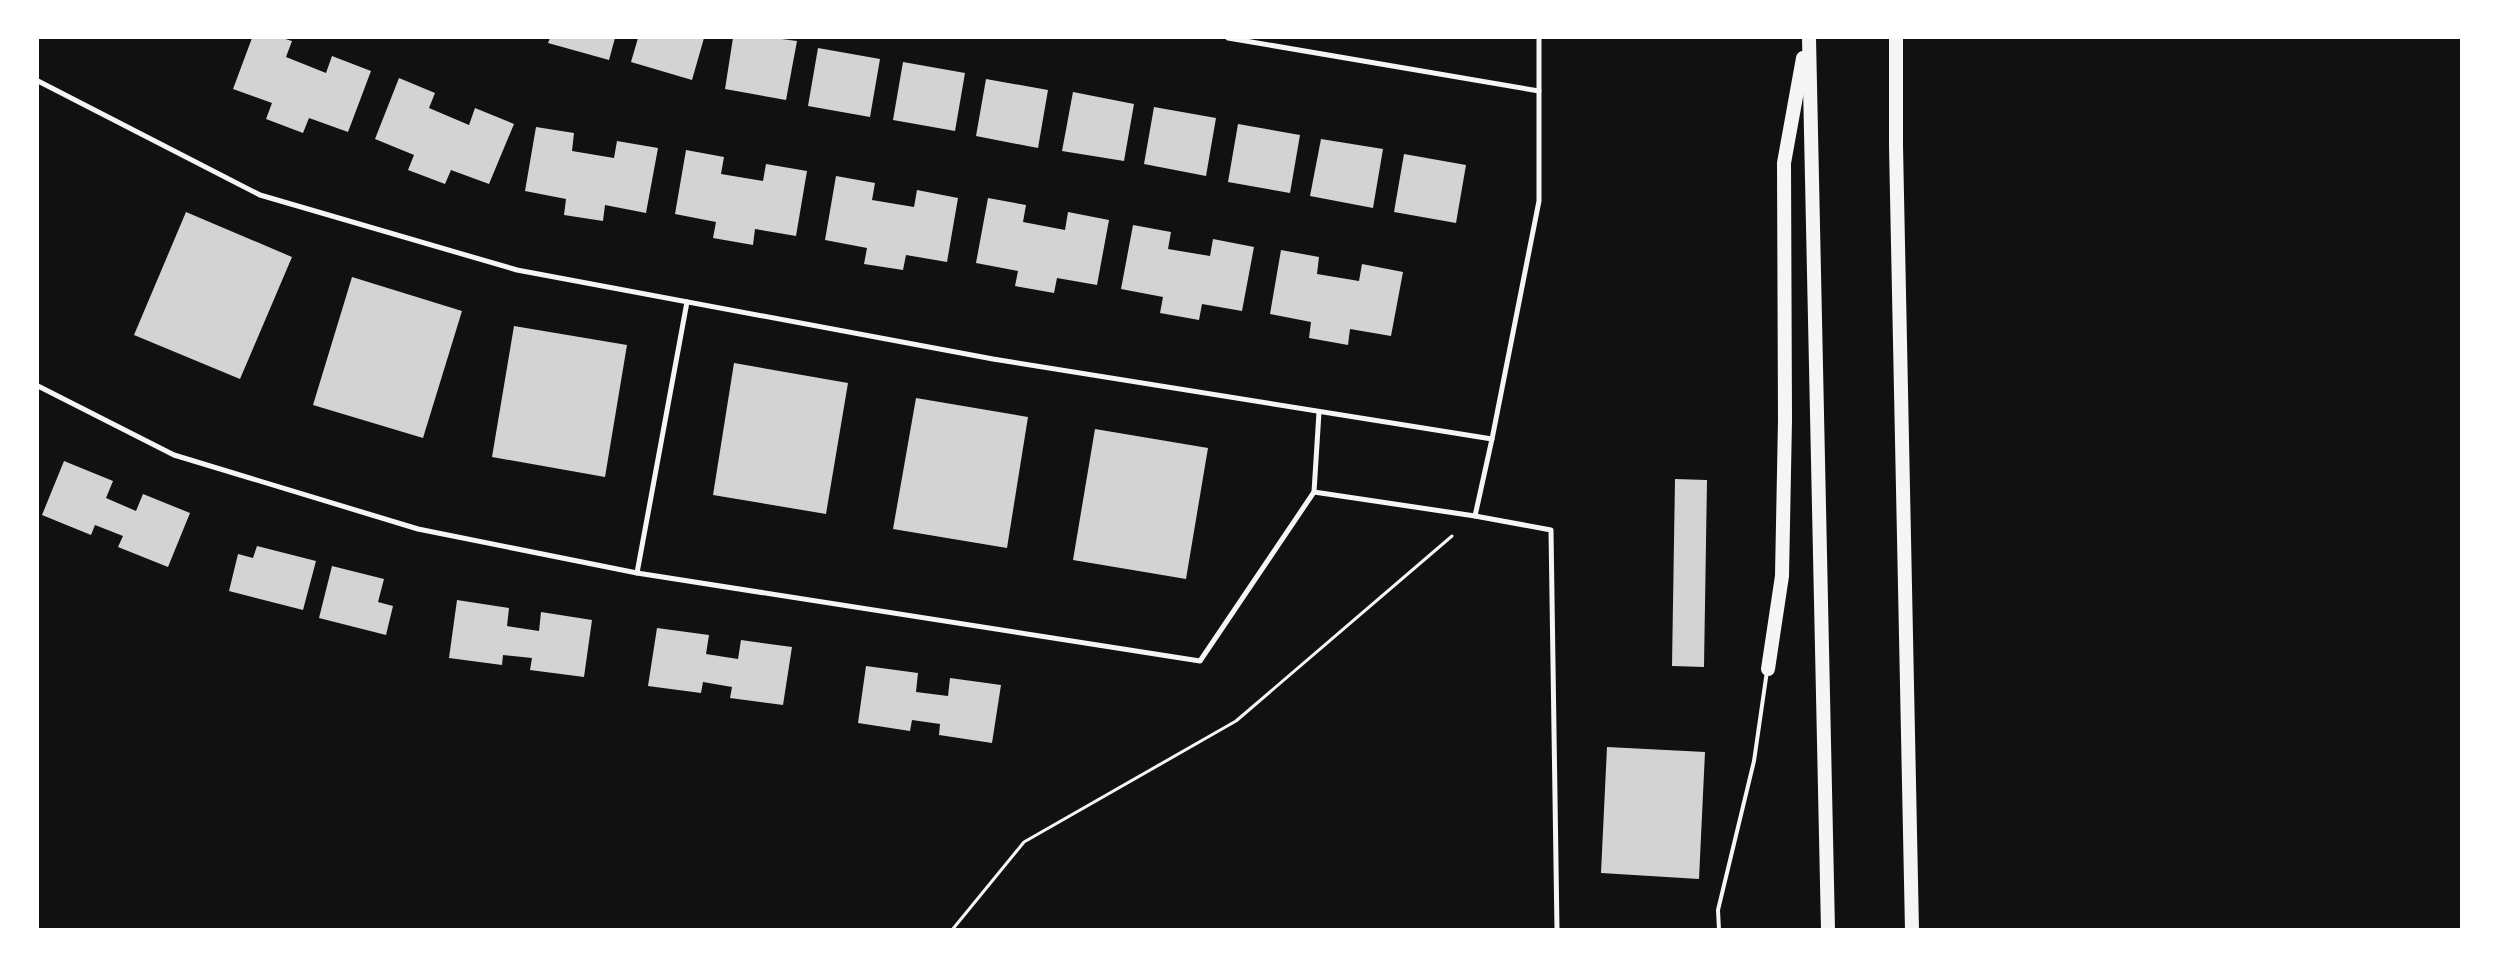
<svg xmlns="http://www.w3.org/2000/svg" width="2499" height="967" font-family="'DejaVu Sans',sans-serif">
  <rect width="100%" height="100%" fill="#111"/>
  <g fill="#d3d3d3">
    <polygon points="252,38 282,38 292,41 286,57 326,73 332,56 371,71 348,132 309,118 303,133 266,119 272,103 233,89"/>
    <polygon points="550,38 615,38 609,60 548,43"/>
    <polygon points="638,38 704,38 692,80 631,62"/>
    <polygon points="733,38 774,38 797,41 786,100 725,89"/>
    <polygon points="818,48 880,59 870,117 808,106"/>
    <polygon points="903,62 965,73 955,131 893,120"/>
    <polygon points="399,78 435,93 429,108 469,125 475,108 514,124 489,184 451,170 445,184 408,170 414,155 375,139"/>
    <polygon points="986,79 1048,90 1038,148 976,136"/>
    <polygon points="1073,92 1134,104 1124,161 1062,151"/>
    <polygon points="1154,107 1216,118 1206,176 1144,164"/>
    <polygon points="1238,124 1300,135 1290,193 1228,182"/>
    <polygon points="536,127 574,133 572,151 614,158 617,141 658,148 646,213 605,205 603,221 564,215 566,199 525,191"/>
    <polygon points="1321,139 1383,149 1373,208 1310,196"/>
    <polygon points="686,150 724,157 721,174 763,181 766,164 807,171 796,236 755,229 753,245 713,238 716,222 675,214"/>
    <polygon points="1404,154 1466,165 1456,223 1394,212"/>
    <polygon points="836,176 875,183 872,200 914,207 917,190 958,198 947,262 906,255 903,270 864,264 867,248 825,240"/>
    <polygon points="988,198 1026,205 1023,222 1065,230 1068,212 1109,220 1097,285 1057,278 1054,293 1015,286 1018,271 976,263"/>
    <polygon points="186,212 292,257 240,379 134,335"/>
    <polygon points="1133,225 1171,232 1168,249 1210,256 1213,239 1254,247 1242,311 1202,304 1199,320 1160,313 1163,297 1121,289"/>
    <polygon points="1281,250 1319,257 1317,274 1359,281 1362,264 1403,272 1391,336 1350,329 1348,345 1309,338 1311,322 1270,314"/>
    <polygon points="352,277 462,311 423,438 313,405"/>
    <polygon points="514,326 627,345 605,477 492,457"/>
    <polygon points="734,363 848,383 826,514 713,495"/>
    <polygon points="916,398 1028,417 1007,548 893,529"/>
    <polygon points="1095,429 1208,448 1186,579 1073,560"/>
    <polygon points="64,461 113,481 106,498 136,511 143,494 190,513 168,567 118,547 123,536 95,525 91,535 42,515"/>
    <polygon points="1675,479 1707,480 1704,667 1672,666"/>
    <polygon points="257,546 316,561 303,610 229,591 238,554 253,558"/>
    <polygon points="332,566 384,579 378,602 393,606 386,635 319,618"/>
    <polygon points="457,600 509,608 507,626 539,631 541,612 592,620 584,677 530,670 532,658 503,655 502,665 449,658"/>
    <polygon points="657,628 709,635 706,654 738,659 741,640 792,647 783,705 730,698 732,687 703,682 701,693 648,686"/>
    <polygon points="866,666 918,673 916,692 948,696 950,678 1001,685 992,743 939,735 940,724 912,720 910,731 858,723"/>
    <polygon points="1607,747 1705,752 1699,879 1601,873"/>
  </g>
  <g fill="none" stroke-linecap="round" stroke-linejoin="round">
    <polyline stroke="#f5f5f5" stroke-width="3" points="952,930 1024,842 1236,721 1452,536"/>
    <polyline stroke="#f5f5f5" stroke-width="4" points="1719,930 1718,910 1754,761 1767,671"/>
    <g stroke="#f5f5f5" stroke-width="5">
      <polyline points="1228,38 1539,91"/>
      <polyline points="38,81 260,195 517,270 993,359 1492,439 1475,516 1314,492 1319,412"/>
      <polyline points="38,386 174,455 418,529 637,573 1200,661 1314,492"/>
      <polyline points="1492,439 1539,201 1539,38"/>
      <polyline points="1475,516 1551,530 1557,930"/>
      <polyline points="637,573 687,302"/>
    </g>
    <g stroke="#f5f5f5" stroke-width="14">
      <polyline points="1809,38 1828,930"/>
      <polyline points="1896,38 1896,146 1912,930"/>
      <polyline points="1768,669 1782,576 1785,420 1784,163 1803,58"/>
    </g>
  </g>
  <rect width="2499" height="967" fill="none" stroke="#ffffff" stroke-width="78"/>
</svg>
